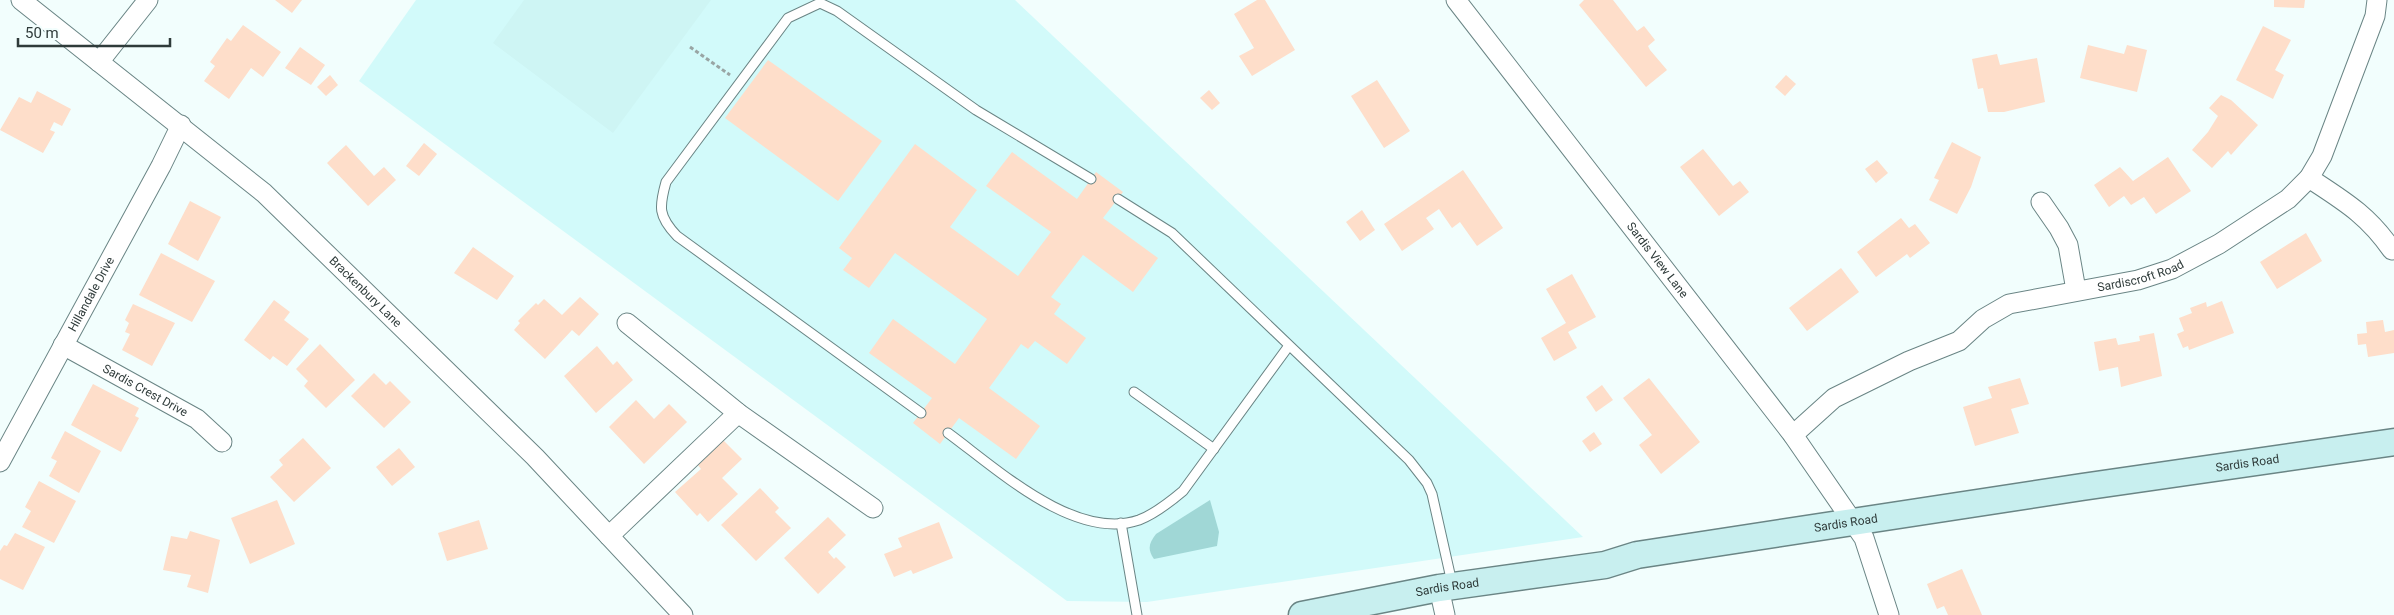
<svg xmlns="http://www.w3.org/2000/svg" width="2394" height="615" font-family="Roboto,sans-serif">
  <rect width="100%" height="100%" fill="#f2fefd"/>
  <polygon fill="#d2fafa" points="416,0 1015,0 1583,537 1147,602 1067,601 359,81"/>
  <polygon fill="#cef5f4" points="524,0 711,0 613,133 493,43"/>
  <path fill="#a0d7d6" d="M1210,500l9,32 -2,14 -63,13c-7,-10 -5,-16 2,-25z"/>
  <g fill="#fedeca">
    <polygon points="275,0 302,0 292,13"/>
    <polygon points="1257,0 1265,0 1295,50 1252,76 1239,56 1254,48 1234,14"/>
    <polygon points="1584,0 1613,0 1637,31 1644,26 1655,40 1648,46 1650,50 1667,70 1646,87 1579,5"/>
    <polygon points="2274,0 2305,0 2304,8 2274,7"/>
    <polygon points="243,25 281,52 263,77 251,68 229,99 204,81 215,66 210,62 227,38 231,41"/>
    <polygon points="2263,26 2291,40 2275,70 2284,75 2273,99 2236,80"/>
    <polygon points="2088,45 2124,54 2127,45 2147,50 2137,92 2080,78"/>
    <polygon points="300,47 325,65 311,85 285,68"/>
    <polygon points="1997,54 2000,65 2037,58 2045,102 2004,112 1988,112 1983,88 1978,89 1972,59"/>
    <polygon points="768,60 882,141 838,201 725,118"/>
    <polygon points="330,75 338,85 326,96 317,87"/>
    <polygon points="1786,75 1796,84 1785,96 1775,87"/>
    <polygon points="1377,80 1410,131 1384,148 1351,96"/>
    <polygon points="1209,90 1220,103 1212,110 1200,98"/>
    <polygon points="37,91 71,109 62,126 54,122 50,130 55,132 43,153 0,130 19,97 31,103"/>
    <polygon points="2221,95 2231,100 2258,125 2231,155 2228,151 2212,168 2192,150 2208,132 2218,116 2209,108"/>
    <polygon points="1952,142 1981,157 1971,187 1957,214 1929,200 1939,180 1934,178"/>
    <polygon points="424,143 437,154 419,176 406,166"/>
    <polygon points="915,144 977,190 950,227 1018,276 1051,232 986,186 1012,152 1077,199 1096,172 1123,192 1103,218 1158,258 1133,292 1083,255 1051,297 1061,304 1054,314 1086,338 1067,364 1035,341 1028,349 1021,344 989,388 1040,426 1016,459 959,418 940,444 913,423 932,398 869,353 893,319 955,364 987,319 895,253 869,288 843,270 852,258 839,248"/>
    <polygon points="346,145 374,176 384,167 396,180 368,206 327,163"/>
    <polygon points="1703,149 1733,186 1740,181 1749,192 1719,216 1680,167"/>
    <polygon points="2168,157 2191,191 2156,214 2144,197 2131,205 2124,196 2109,207 2094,185 2120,167 2133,181"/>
    <polygon points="1877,160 1888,173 1876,183 1865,169"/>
    <polygon points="1463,170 1503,228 1477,246 1460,222 1452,228 1439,209 1426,218 1434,229 1402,251 1384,224"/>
    <polygon points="190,201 221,217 198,261 168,244"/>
    <polygon points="1362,210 1375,230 1360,241 1346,222"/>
    <polygon points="1901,218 1909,228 1915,224 1930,243 1910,258 1907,254 1876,277 1857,252"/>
    <polygon points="2306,233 2322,261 2277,289 2260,262"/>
    <polygon points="473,247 514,276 497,300 454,273"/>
    <polygon points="161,253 215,281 192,322 139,295"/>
    <polygon points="1841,268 1859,292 1807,331 1789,308"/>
    <polygon points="1572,274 1596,317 1568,332 1577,348 1554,361 1541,338 1566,323 1546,289"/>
    <polygon points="580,297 599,314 579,336 572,330 545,359 514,330 520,323 518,321 536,303 538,305 544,299 562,315"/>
    <polygon points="274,300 290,312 284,320 309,339 287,366 273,356 270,360 244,340"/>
    <polygon points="2222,301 2234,333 2189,350 2188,346 2183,348 2177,334 2184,331 2179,318 2192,313 2190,308 2206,302 2207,307"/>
    <polygon points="133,304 175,323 152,366 122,350 130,334 125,332 129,323 125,320"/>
    <polygon points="2383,320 2385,332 2394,330 2394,353 2368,357 2366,344 2358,345 2357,334 2367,333 2366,322"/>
    <polygon points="2154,333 2162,376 2121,387 2118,367 2099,371 2094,342 2116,338 2118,345 2140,341 2139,336"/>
    <polygon points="320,344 355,380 326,408 304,386 308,381 296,369"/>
    <polygon points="597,346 613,365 617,361 633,380 596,413 564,376"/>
    <polygon points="374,373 386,385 390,381 411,402 384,428 351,396"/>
    <polygon points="1649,378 1700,442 1661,474 1639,445 1652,435 1623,398"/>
    <polygon points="2020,378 2029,404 2011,409 2019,433 1975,446 1963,407 1992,398 1988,387"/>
    <polygon points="93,384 139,408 135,416 139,418 121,452 71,425"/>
    <polygon points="1602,385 1613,400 1596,412 1586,397"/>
    <polygon points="636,400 654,419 669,404 687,422 644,464 609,427"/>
    <polygon points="65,431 101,451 79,493 49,476 57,461 51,458"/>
    <polygon points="1594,432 1602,444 1590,452 1582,441"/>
    <polygon points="303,438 331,468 294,502 270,477 283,465 279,460"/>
    <polygon points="723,440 742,459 722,478 738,494 708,522 700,513 697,516 675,492 701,469 697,464"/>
    <polygon points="399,448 415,467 392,486 376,467"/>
    <polygon points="39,481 76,501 54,543 22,527 31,511 25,507"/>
    <polygon points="760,488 779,508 775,512 791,528 756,561 721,525"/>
    <polygon points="277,500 295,544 250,564 231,518"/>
    <polygon points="828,517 846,535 828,552 834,559 836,557 846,567 818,594 784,558"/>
    <polygon points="479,520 488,549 447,561 438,533"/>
    <polygon points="939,522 953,558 913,574 911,570 894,577 884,554 902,547 898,538"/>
    <polygon points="190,531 220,540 208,593 187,587 191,575 163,570 171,536 187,539"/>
    <polygon points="15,533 45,547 23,590 0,579 0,551 4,545 7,546"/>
    <polygon points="1962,569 1982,615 1948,615 1944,606 1937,609 1927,584"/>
  </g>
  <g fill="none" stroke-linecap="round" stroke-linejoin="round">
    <g stroke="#6a8585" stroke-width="11">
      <g id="lane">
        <polyline points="1118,199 1172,233 1409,460 1427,483 1432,494 1452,583"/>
        <polyline points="1134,392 1214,449"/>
        <path d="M921,413l-244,-177c-19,-20 -18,-29 -11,-54l122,-164 32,-15 17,8 139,99 115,69"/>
        <path d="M948,433c48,35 127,109 191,87 16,-6 31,-18 44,-29l105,-144"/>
        <polyline points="1121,523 1137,615"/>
      </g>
    </g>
    <g stroke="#6a8585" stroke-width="21">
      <g id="street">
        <path id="s1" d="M21,0l243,193 271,264 148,158"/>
        <path id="s2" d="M1456,0l337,435 71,103 25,77"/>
        <polyline points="99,62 148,0"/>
        <path d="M2309,178c35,23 59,37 83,72"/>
        <polyline points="2041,202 2059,228 2068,245 2076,290"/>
        <polyline points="627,323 738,413 873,508"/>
        <path id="s3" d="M63,345l134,74 25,23"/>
        <path id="s4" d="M1793,435l41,-37 75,-37 50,-20 24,-22 26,-15 129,-24 34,-11 47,-25 69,-45 21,-21 13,-22 53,-140 2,-16"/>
        <path id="s5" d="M0,462l161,-296 20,-41"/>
        <polyline points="609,536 738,413"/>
        <polyline points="1439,588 1445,615"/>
      </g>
    </g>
    <g stroke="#6a8585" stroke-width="29">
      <g id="secondary">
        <path id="s6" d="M1302,615l137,-27 166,-23 32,-10 445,-68 312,-45"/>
      </g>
    </g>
    <polyline stroke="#99a5a4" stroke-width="3" stroke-dasharray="4 2.5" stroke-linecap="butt" points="690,47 730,75"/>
    <use href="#lane" stroke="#fff" stroke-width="9"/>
    <use href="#street" stroke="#fff" stroke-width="19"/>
    <use href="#secondary" stroke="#c8efef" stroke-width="26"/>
  </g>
  <g text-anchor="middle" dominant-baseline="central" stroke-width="4" stroke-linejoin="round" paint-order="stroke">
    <g font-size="12" fill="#2f3b3a" stroke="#f2fefd">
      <text stroke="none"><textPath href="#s2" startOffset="329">Sardis View Lane</textPath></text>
      <text stroke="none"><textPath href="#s4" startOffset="390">Sardiscroft Road</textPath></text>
      <text stroke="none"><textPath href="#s1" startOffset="452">Brackenbury Lane</textPath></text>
      <text stroke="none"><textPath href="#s5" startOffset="191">Hillandale Drive</textPath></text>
      <text stroke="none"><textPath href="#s3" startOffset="94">Sardis Crest Drive</textPath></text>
      <text stroke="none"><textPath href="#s6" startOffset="958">Sardis Road</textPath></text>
      <text stroke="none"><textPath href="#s6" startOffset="552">Sardis Road</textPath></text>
      <text stroke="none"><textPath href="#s6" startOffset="148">Sardis Road</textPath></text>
    </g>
  </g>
  <path d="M18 38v8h152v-8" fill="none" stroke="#2f3b3a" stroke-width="2.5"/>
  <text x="25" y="38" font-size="15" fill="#2f3b3a" stroke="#f2fefd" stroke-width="4" paint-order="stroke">50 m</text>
</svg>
